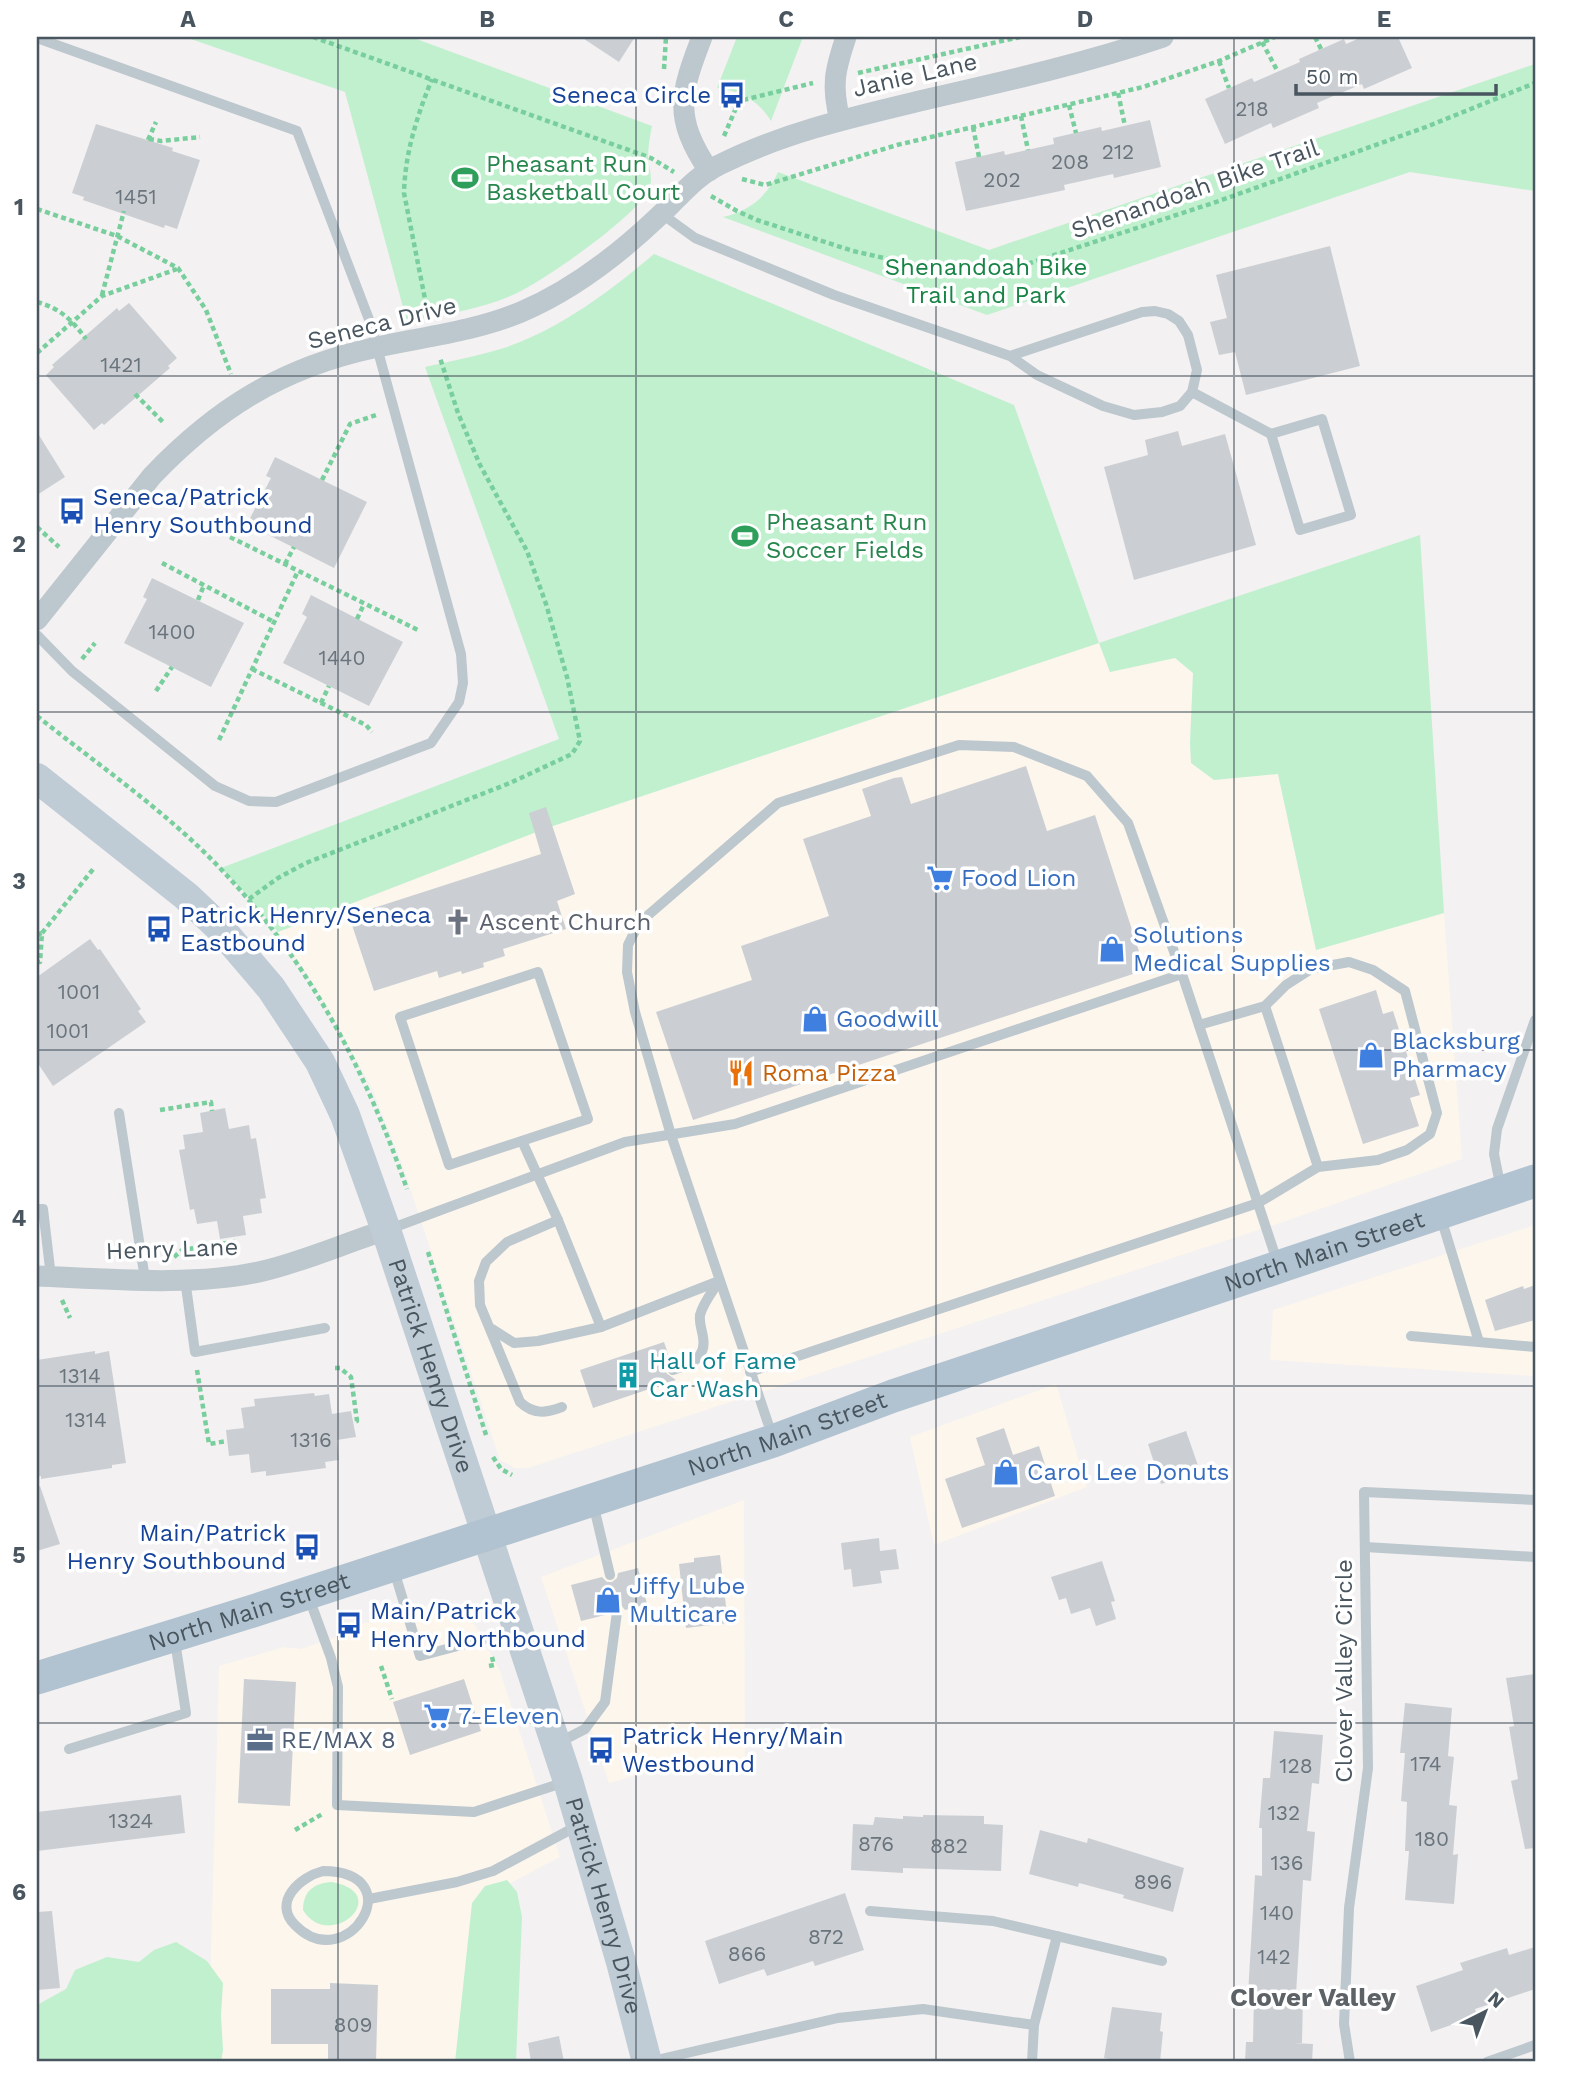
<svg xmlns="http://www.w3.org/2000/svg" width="1572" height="2099" font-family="'Work Sans',sans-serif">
  <rect width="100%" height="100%" fill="#f3f1f1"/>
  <g fill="#fdf6ec">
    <polygon points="1099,643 1110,672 1175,658 1193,673 1190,743 1191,763 1278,774 1316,950 1444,913 1462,1159 1283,1222 528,1468 515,1468 500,1460 401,1161 372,1088 332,1015 308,975 278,932 547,828"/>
    <polygon points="1535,1225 1535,1376 1270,1360 1273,1310"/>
    <polygon points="1056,1384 1087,1487 934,1545 910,1437"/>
    <polygon points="744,1500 745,1774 662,1768 609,1783 541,1577"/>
    <polygon points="438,1602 458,1606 470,1616 500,1671 560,1857 503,1887 498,2062 208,2062 219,1666 284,1647 301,1649 341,1635 348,1628"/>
  </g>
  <g fill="#c1f0cf">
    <path d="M185,37h226l241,89c-2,10 -4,21 -4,31 0,11 6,20 1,32 -13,28 -104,91 -134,105 -33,15 -73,21 -108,28l-62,-230z"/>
    <path d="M737,37h66l-32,84c-12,-20 -31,-31 -54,-33z"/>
    <path d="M1535,64v127l-125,-19 -423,143 -264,-98c26,-6 44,-20 55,-45l211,78z"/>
    <path d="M654,254l360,151 85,238 321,-108 24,378 -128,37 -38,-176 -64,6 -23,-17 -1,-20 3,-70 -18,-15 -65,14 -11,-29 -552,185 -269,104 -31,-37 -26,-27 338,-129 -134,-372c26,-6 53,-11 79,-19 56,-19 105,-56 150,-94z"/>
    <polygon points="507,1880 517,1892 522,1917 516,2062 455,2062 472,1903 485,1886"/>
    <path d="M332,1882c63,12 -3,71 -29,28 0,-19 11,-27 29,-28z"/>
    <polygon points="176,1942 207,1961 223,1983 221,2015 223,2050 221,2062 37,2062 37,2005 66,1989 75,1970 107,1957 139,1962 154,1950"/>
  </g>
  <g fill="#cbcfd4">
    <polygon points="581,37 635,37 619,62"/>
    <polygon points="1362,37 1398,37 1412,68 1364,89 1362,84 1317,103 1319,108 1273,128 1271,123 1225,144 1205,99 1252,78 1254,82 1300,62 1299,59 1344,39 1346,44"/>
    <polygon points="1150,120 1161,167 1114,178 1113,174 1064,185 1065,190 966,211 955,162 1004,151 1005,155 1054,144 1053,138 1101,127 1102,131"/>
    <polygon points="96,124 173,148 172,151 200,160 177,229 165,225 164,228 83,200 84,197 72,193"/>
    <polygon points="1330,246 1360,366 1246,395 1235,352 1219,355 1210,322 1227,318 1216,275"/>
    <polygon points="129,303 177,358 168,366 170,368 104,425 102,423 94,430 46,375 54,367 52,365 117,308 119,311"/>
    <polygon points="1178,431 1182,446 1225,434 1256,545 1134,580 1104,467 1148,455 1145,440"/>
    <polygon points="37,432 65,477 37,495"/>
    <polygon points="275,457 367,502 334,568 247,524 271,478 266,476"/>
    <polygon points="152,578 244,623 211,687 124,643 147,599 143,597"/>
    <polygon points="311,595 403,642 369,706 283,663 307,617 302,614"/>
    <polygon points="1026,766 1047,831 1095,815 1145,970 693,1120 656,1012 752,980 741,946 829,916 803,839 871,816 862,789 894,778 902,777 911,804"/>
    <polygon points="546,807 575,894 557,901 566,929 503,949 505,956 483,963 484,967 462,974 461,971 439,978 437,971 374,991 349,916 541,854 529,813"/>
    <polygon points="90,939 98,950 100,949 141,1009 138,1011 146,1022 53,1086 37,1062 37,977"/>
    <polygon points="1376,990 1383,1014 1393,1011 1420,1095 1410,1098 1419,1126 1363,1144 1319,1009"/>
    <polygon points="225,1108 229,1129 249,1125 251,1139 256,1138 266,1198 260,1199 262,1213 243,1216 246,1235 220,1239 217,1221 197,1224 194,1209 190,1210 179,1150 185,1149 183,1135 203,1132 200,1113"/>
    <polygon points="1535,1285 1535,1320 1495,1331 1485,1300 1523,1286 1524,1289"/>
    <polygon points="664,1342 671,1362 666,1368 666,1373 676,1380 593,1408 580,1370"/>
    <polygon points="95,1351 95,1354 109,1351 126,1463 112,1465 112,1468 41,1479 41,1476 37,1477 37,1360"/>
    <polygon points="314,1393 315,1396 329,1394 332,1414 351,1411 356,1437 337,1440 339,1460 325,1462 326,1468 266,1476 266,1471 251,1473 249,1454 229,1456 226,1430 244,1428 241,1408 255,1406 254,1399"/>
    <polygon points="1004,1428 1013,1455 1039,1446 1055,1496 962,1528 945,1479 985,1465 976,1438"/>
    <polygon points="1186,1431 1200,1471 1161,1484 1148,1444"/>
    <polygon points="40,1486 60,1544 37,1551 37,1487"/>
    <polygon points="879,1538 880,1551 896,1549 899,1569 880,1571 882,1583 853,1587 851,1569 844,1570 841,1543"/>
    <polygon points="720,1555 728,1623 686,1628 679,1564 694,1562 694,1558"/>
    <polygon points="1102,1561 1115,1601 1111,1602 1116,1619 1096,1626 1090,1608 1071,1614 1066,1598 1059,1600 1051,1577"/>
    <polygon points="638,1568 647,1604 625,1610 621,1605 615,1605 610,1608 609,1614 581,1621 571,1585 602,1577 607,1582 612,1582 617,1578 618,1573"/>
    <polygon points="1535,1674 1535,1848 1525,1849 1511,1781 1518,1779 1509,1727 1514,1726 1506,1678"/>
    <polygon points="244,1679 296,1682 290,1806 238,1803"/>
    <polygon points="464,1679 481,1731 410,1755 393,1702"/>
    <polygon points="1405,1703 1452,1708 1448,1756 1454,1757 1449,1805 1457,1806 1453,1855 1458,1854 1454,1904 1405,1900 1409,1851 1405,1851 1407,1802 1401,1801 1405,1753 1400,1753"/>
    <polygon points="1274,1731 1323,1735 1319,1784 1312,1783 1307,1831 1315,1832 1311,1881 1303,1880 1296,1994 1303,1995 1302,2043 1294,2043 1313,2044 1312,2062 1245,2062 1246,2042 1253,2042 1254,1994 1248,1994 1255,1875 1262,1876 1262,1828 1259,1828 1263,1778 1270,1778"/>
    <polygon points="181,1795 185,1833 37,1851 37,1812"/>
    <polygon points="923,1815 984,1816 984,1824 1003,1825 1001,1871 903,1868 903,1873 851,1870 853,1824 873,1825 875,1817 903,1819 903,1816 923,1817"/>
    <polygon points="1040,1830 1087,1843 1088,1838 1184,1868 1173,1912 1123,1898 1124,1895 1079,1883 1078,1887 1029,1874"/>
    <polygon points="845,1893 864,1950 815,1966 813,1961 767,1976 764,1969 719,1984 705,1941"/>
    <polygon points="52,1911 60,1988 37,1990 37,1912"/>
    <polygon points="1535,1947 1535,1989 1475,2009 1477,2016 1431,2032 1416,1986 1463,1970 1460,1963 1507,1948 1509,1955"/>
    <polygon points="330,1983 378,1985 376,2062 328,2062 328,2044 271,2044 271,1989 330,1989"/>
    <polygon points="1112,2007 1162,2013 1160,2031 1163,2032 1160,2062 1108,2062 1109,2059 1104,2058"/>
    <polygon points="559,2036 564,2062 531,2062 528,2043"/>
  </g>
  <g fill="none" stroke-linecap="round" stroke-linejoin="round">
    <g stroke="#78cf9d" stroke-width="4.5" stroke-dasharray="5 3.5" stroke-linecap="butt">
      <polyline points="313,37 651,158 674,172"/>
      <polyline points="1315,37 1321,49"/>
      <polyline points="1262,42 1278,72"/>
      <polyline points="1219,61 1229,88"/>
      <polyline points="664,69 666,37"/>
      <polyline points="858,73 1020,37"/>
      <polyline points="1118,93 1125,126"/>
      <polyline points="1069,105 1076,133"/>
      <polyline points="1021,116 1028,150"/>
      <polyline points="973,127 979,157"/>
      <polyline points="724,136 739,101 813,83"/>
      <polyline points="149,139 161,141 200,137"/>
      <polyline points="148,140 156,122"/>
      <polyline points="742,179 765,185 897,145 1143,87 1219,61 1275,37"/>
      <polyline points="711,196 737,211 757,220 853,251 951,273 988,273 1027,264 1216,202 1426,127 1535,83"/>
      <polyline points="37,209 117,236 178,268 206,310 231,374"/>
      <polyline points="102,295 124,211"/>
      <path d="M37,302c23,6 35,18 49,37"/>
      <path d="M428,314l-24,-121c1,-40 13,-77 28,-114"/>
      <polyline points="37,353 102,296 177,269"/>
      <polyline points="135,394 164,423"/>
      <polyline points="322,480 350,424 379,414"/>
      <polyline points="37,527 59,547"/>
      <polyline points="230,537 418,630"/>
      <polyline points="162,563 274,622"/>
      <polyline points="285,564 294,547"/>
      <polyline points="198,600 204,585"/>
      <polyline points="357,619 364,604"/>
      <polyline points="82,659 95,643"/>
      <polyline points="252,669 366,725 372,732"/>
      <polyline points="156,691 172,667"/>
      <polyline points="321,703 329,686"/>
      <path d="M37,716c60,48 127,94 180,149 90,93 148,203 190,324"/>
      <polyline points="219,740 298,571"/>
      <polyline points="249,899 278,878 306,863 510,783 572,754 580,741 567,677 546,604 527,551 480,465 458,413 440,358"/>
      <polyline points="42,933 94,868"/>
      <polyline points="37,935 42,933 40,962 37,962"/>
      <polyline points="160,1110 211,1102 212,1111"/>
      <polyline points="428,1252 487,1438"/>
      <polyline points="174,1257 182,1250 233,1242 232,1237"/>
      <polyline points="62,1300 70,1318"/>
      <polyline points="335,1368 340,1368 351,1377 357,1421 353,1422"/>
      <polyline points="197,1370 209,1444 227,1441"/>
      <polyline points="493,1457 501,1469 512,1475"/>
      <polyline points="381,1666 392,1699"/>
      <polyline points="489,1666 494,1665 492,1657"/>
      <polyline points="297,1747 321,1748"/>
      <polyline points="295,1830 324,1813"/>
    </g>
    <g stroke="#bdc7ce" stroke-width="10">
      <polyline points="37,38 297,131 370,322 461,654 463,683 459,702 431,743 276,802 249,801 215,786 72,671 37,635"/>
      <polyline points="662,214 695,238 834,295 1010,356 1037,375 1103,406 1134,415 1162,412 1180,406 1192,392 1197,370 1188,335 1179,321 1168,314 1155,311 1142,312 1010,356"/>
      <polyline points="1192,392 1271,434"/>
      <polygon points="1322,419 1351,515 1300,530 1271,434"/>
      <polygon points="538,972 588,1119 449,1165 400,1017"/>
      <polyline points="1265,1006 1318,1167"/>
      <polyline points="119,1113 145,1279"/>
      <polyline points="522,1141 558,1220 601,1327"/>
      <polyline points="1501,1189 1494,1154 1497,1129 1535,1020"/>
      <polyline points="37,1209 43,1209 51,1277"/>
      <polyline points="1441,1218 1479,1342"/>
      <path d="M558,1220l-51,22 -21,20 -7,19 1,24 40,97c14,13 26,11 42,5"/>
      <polyline points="387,1230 625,1142 735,1124 1182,974"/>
      <polyline points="185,1279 195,1352 325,1328"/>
      <polyline points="492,1329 514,1343 538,1341 601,1327 719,1281"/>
      <polyline points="1411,1336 1535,1347"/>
      <path d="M673,1370c17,-5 34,-12 30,-33 -1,-7 -4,-14 -3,-22 3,-12 13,-24 19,-34"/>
      <polyline points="750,1372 1258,1203 1318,1167 1378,1160 1407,1150 1430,1134 1437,1113 1405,991 1373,970 1349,962 1311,969 1286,985 1265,1006 1199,1025"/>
      <polyline points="773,1438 671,1135 635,1012 627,972 628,945 639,923 778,803 959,745 1014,747 1087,776 1128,823 1182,974 1278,1264"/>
      <polyline points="593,1503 610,1575"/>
      <polyline points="1365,1547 1535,1557"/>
      <polyline points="393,1567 420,1656 518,1630"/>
      <polyline points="309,1598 331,1658 338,1687 337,1805 474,1812 565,1782"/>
      <polyline points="558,1743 585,1729 605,1702 617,1612"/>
      <polyline points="69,1749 186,1713 175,1641"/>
      <path d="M323,1871c91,1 24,107 -28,54 -23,-23 5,-48 28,-54z"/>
      <polyline points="369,1899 457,1882 493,1871 579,1825"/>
      <polyline points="870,1911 993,1921 1162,1961"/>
      <polyline points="648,2062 838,2018 923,2009 1034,2025"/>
      <polyline points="1032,2062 1034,2025 1057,1936"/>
      <polyline points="1350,2062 1344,2024 1349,1908 1368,1768 1364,1492 1535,1500"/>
      <polyline points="1487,2062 1535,2045"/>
    </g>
    <g stroke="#bdc7ce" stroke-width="21">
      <path d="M702,37c-22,57 -29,80 7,134"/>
      <path d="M840,120c-9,-35 -5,-50 6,-83"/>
      <path d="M37,620l115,-144c64,-67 129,-108 221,-128 49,-11 100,-16 148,-36 52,-22 97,-57 138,-96 20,-18 35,-39 60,-51 65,-33 138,-49 209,-66 79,-18 158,-36 235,-62"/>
      <path d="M37,1276c70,3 158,11 226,-5 42,-10 82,-28 123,-41"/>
    </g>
    <path stroke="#bfcbd5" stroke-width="30" id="s1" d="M37,778l149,118 33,31 52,61 49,74 25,53 41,115 182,551 53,181 26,100"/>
    <path stroke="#b1c3d0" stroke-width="33" id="s2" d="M37,1678l216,-67 520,-170 120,-45 642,-215"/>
  </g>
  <path fill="none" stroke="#49565f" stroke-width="2" stroke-opacity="0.55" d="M338,37v2025M636,37v2025M936,37v2025M1234,37v2025M37,376h1498M37,712h1498M37,1050h1498M37,1386h1498M37,1723h1498"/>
  <defs>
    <g id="bus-bare" transform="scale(2.1)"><path d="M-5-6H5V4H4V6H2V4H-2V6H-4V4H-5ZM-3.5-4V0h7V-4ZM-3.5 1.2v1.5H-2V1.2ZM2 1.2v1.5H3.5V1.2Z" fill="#1a4fb4" stroke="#fff" stroke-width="2.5" paint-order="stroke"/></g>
    <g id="stadium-bare" transform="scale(2.1)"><path d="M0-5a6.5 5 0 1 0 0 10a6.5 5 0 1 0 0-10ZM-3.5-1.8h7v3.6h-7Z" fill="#2e9e5b" stroke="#fff" stroke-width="2.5" paint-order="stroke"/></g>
    <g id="supermarket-bare" transform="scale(2.1)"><path d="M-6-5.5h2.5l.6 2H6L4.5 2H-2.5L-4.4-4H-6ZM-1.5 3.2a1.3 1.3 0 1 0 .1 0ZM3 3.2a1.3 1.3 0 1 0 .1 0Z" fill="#3f7fe0" stroke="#fff" stroke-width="2.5" paint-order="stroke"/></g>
    <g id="church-bare" transform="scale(2.1)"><path d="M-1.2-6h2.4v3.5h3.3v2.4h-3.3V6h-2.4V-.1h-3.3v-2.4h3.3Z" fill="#6b7280" stroke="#fff" stroke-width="2.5" paint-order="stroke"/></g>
    <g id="shop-bare" transform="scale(2.1)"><path d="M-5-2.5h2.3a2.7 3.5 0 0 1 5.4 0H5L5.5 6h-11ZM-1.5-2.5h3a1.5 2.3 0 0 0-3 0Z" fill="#3f7fe0" stroke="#fff" stroke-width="2.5" paint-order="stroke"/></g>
    <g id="restaurant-bare" transform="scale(2.1)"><path d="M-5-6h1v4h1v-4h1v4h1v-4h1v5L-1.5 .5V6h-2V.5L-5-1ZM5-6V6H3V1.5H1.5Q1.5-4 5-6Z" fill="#e8710a" stroke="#fff" stroke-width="2.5" paint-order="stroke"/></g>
    <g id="building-bare" transform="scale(2.1)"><path d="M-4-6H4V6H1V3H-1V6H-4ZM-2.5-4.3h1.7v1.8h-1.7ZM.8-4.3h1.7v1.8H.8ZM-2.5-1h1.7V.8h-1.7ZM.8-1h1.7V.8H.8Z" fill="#0f9aa8" stroke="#fff" stroke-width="2.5" paint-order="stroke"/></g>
    <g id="office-bare" transform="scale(2.1)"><path d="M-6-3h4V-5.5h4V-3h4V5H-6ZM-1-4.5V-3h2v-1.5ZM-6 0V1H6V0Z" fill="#5c6f8a" stroke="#fff" stroke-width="2.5" paint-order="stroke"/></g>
  </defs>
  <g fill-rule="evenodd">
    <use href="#bus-bare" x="732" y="95"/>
    <use href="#stadium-bare" x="465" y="178"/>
    <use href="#bus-bare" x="72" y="511"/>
    <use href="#stadium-bare" x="745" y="536"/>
    <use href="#supermarket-bare" x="940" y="878"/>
    <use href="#church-bare" x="458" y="922"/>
    <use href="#bus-bare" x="159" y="929"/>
    <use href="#shop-bare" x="1112" y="949"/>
    <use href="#shop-bare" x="815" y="1019"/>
    <use href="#shop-bare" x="1371" y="1055"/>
    <use href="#restaurant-bare" x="741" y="1073"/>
    <use href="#building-bare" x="628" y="1375"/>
    <use href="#shop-bare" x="1006" y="1472"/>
    <use href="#bus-bare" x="307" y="1547"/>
    <use href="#shop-bare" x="608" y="1600"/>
    <use href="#bus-bare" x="349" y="1625"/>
    <use href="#supermarket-bare" x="437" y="1716"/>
    <use href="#office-bare" x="260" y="1740"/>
    <use href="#bus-bare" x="601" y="1750"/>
  </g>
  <g text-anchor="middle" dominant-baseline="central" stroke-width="7" stroke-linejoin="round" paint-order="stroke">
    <g font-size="21" fill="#6a747c">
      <text x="1252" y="108">218</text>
      <text x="1118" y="151">212</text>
      <text x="1070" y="161">208</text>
      <text x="1002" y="179">202</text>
      <text x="136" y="196">1451</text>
      <text x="121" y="364">1421</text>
      <text x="172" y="631">1400</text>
      <text x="342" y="657">1440</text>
      <text x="79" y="991">1001</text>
      <text x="68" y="1030">1001</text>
      <text x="80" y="1375">1314</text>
      <text x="86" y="1419">1314</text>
      <text x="311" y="1439">1316</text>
      <text x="1426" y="1763">174</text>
      <text x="1296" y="1765">128</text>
      <text x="1284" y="1812">132</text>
      <text x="131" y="1820">1324</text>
      <text x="1432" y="1838">180</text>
      <text x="876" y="1843">876</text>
      <text x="949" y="1845">882</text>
      <text x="1287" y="1862">136</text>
      <text x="1153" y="1881">896</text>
      <text x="1277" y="1912">140</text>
      <text x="826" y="1936">872</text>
      <text x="747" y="1953">866</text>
      <text x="1274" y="1956">142</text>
      <text x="353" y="2024">809</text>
    </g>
    <g font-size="24" fill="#49565f" stroke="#fff">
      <text transform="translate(915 75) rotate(-13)">Janie Lane</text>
      <text transform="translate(1195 189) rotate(-19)">Shenandoah Bike Trail</text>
      <text transform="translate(382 323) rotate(-14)">Seneca Drive</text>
      <text transform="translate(172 1249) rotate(-2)">Henry Lane</text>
      <text stroke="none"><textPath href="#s2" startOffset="1356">North Main Street</textPath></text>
      <text stroke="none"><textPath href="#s1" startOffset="728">Patrick Henry Drive</textPath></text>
      <text stroke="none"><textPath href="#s2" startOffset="789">North Main Street</textPath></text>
      <text stroke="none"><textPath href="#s2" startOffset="222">North Main Street</textPath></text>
      <text transform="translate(1344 1671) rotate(-90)">Clover Valley Circle</text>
      <text stroke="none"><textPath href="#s1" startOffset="1295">Patrick Henry Drive</textPath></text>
    </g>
    <g font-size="24" fill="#164399" stroke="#fff" text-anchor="start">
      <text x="711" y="95" text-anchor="end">Seneca Circle</text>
      <text x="93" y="497">Seneca/Patrick<tspan x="93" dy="28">Henry Southbound</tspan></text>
      <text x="180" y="915">Patrick Henry/Seneca<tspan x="180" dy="28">Eastbound</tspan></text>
      <text x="286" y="1533" text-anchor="end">Main/Patrick<tspan x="286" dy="28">Henry Southbound</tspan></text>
      <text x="370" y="1611">Main/Patrick<tspan x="370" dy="28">Henry Northbound</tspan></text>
      <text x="622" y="1736">Patrick Henry/Main<tspan x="622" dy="28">Westbound</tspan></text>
    </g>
    <g font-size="24" fill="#27864d" stroke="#fff" text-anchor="start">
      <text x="486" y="164">Pheasant Run<tspan x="486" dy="28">Basketball Court</tspan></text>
      <text x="766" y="522">Pheasant Run<tspan x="766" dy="28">Soccer Fields</tspan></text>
    </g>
    <g font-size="24" fill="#178344" stroke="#fff">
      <text x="986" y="267">Shenandoah Bike<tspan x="986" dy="28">Trail and Park</tspan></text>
    </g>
    <g font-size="24" fill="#366cbe" stroke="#fff" text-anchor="start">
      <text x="961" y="878">Food Lion</text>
      <text x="1133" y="935">Solutions<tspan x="1133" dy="28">Medical Supplies</tspan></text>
      <text x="836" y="1019">Goodwill</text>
      <text x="1392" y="1041">Blacksburg<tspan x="1392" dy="28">Pharmacy</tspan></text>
      <text x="1027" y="1472">Carol Lee Donuts</text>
      <text x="629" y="1586">Jiffy Lube<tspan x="629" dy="28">Multicare</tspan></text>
      <text x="458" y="1716">7-Eleven</text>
    </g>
    <g font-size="24" fill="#5b616d" stroke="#fff" text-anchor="start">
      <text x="479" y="922">Ascent Church</text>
    </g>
    <g font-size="24" fill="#c56008" stroke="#fff" text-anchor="start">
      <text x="762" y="1073">Roma Pizza</text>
    </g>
    <g font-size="24" fill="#0d838f" stroke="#fff" text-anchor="start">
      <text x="649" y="1361">Hall of Fame<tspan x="649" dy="28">Car Wash</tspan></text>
    </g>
    <g font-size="24" fill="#4e5e75" stroke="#fff" text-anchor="start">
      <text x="281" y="1740">RE/MAX 8</text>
    </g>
    <g font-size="26" font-weight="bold" fill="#5d6266" stroke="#fff">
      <text x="1313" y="1997">Clover Valley</text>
    </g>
  </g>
  <rect width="1572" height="2099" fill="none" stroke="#ffffff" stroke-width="77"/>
  <g transform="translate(1485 2012) rotate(42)" stroke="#ffffff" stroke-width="5" paint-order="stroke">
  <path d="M0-5L12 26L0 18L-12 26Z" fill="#49565f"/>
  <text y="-10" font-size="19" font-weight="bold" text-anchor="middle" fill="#49565f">N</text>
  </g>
  <path d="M1296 84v10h200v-10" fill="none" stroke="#49565f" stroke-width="3.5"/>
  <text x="1306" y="84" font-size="21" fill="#49565f" stroke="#ffffff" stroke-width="5" paint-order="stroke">50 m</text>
  <rect x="38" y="38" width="1496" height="2022" fill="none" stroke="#49565f" stroke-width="2.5"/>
  <g font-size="23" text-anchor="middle" font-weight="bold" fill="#49565f">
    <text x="188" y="27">A</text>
    <text x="487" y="27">B</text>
    <text x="786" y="27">C</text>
    <text x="1085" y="27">D</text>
    <text x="1384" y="27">E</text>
    <text x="19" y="215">1</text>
    <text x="19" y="552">2</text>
    <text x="19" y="889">3</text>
    <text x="19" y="1226">4</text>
    <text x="19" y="1563">5</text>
    <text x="19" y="1900">6</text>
  </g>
</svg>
